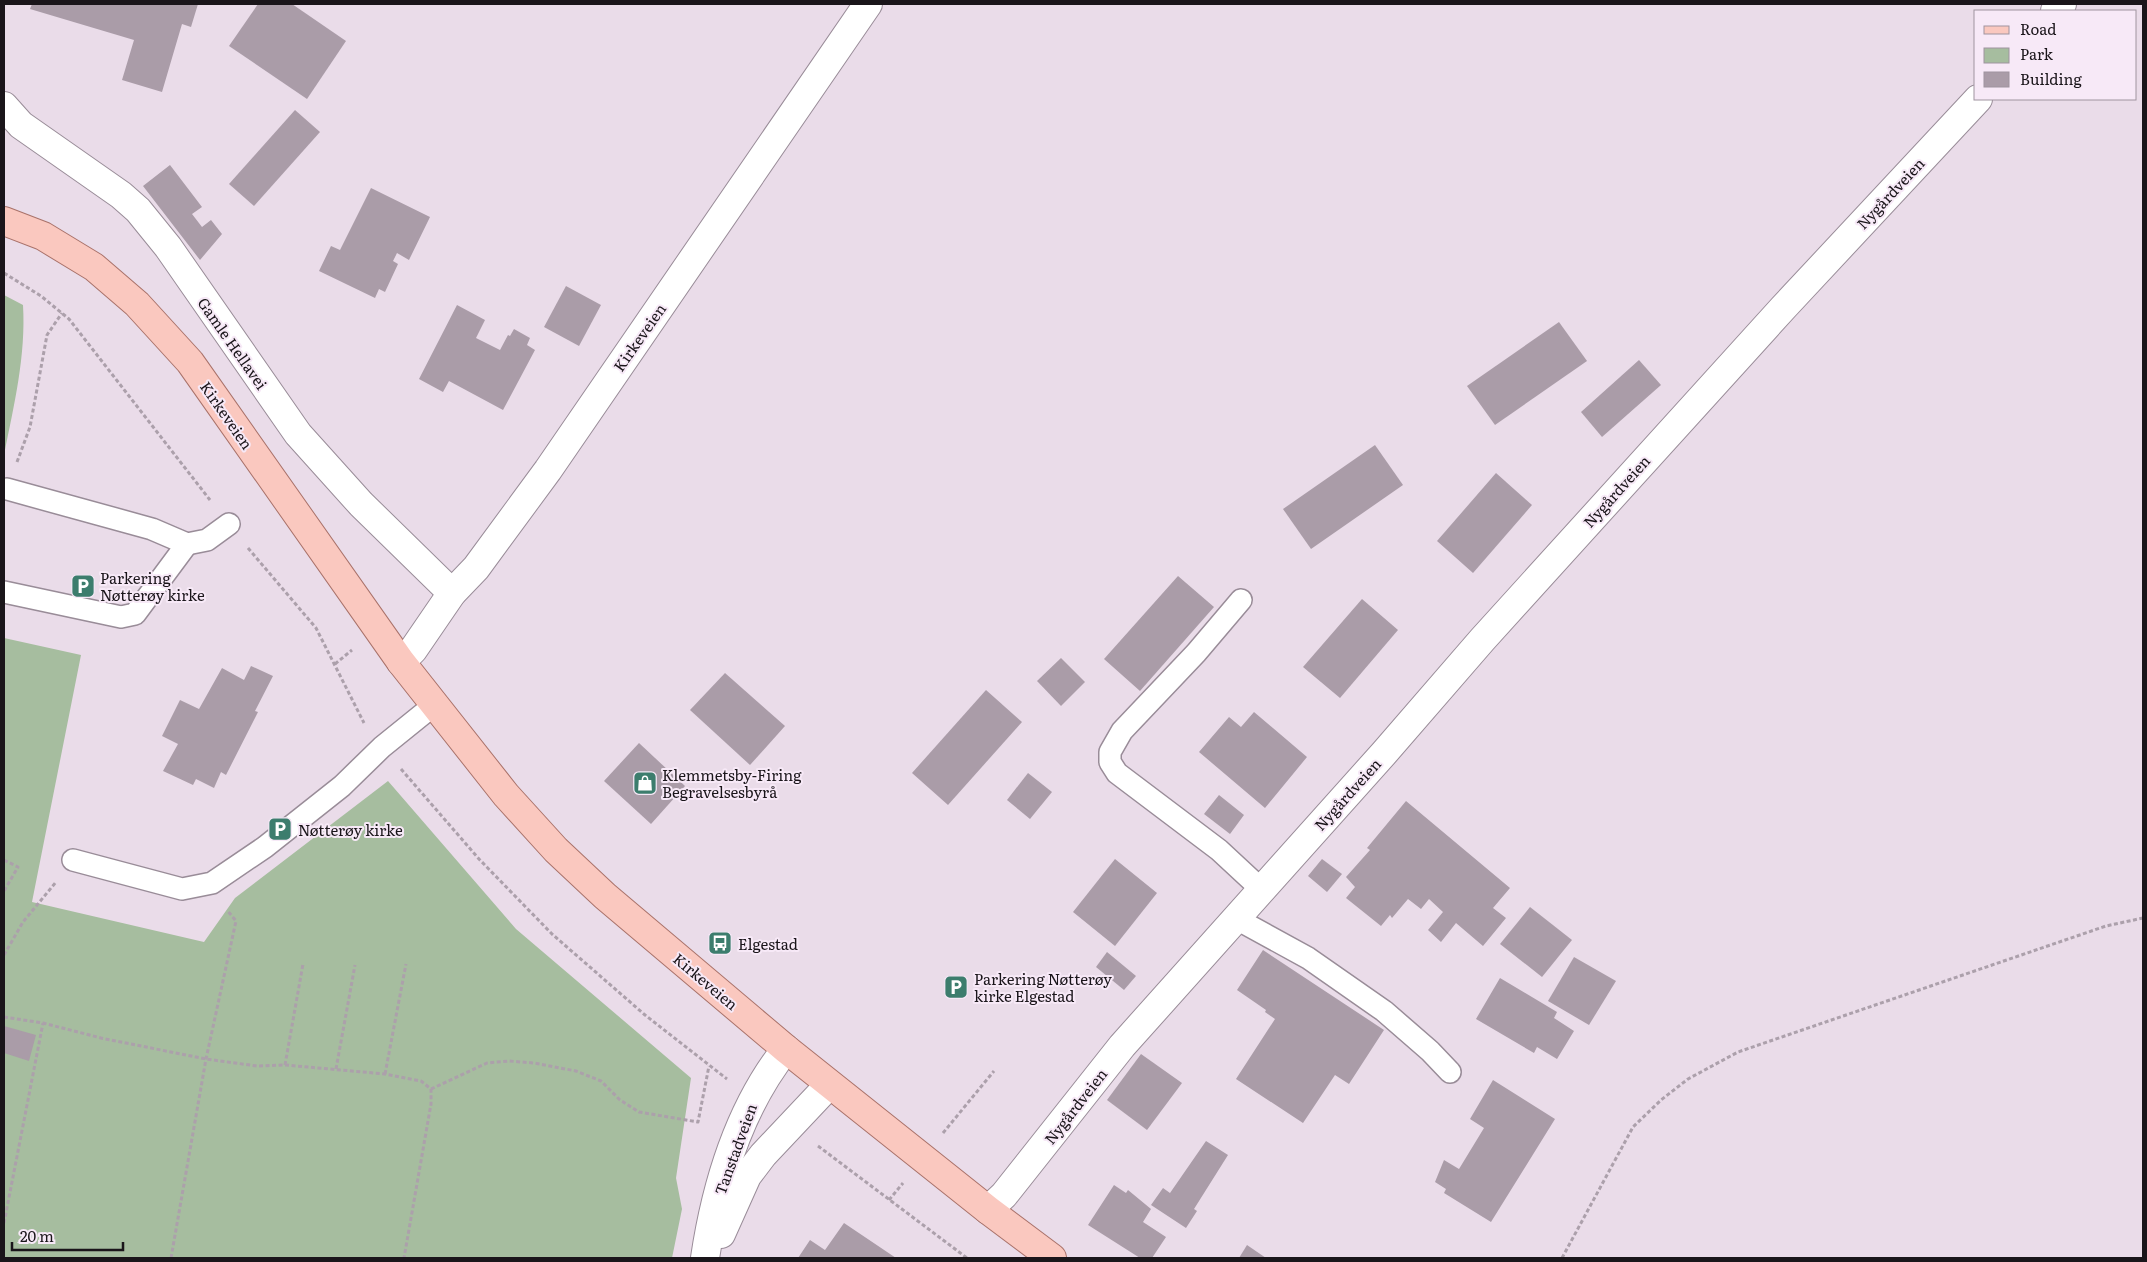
<svg xmlns="http://www.w3.org/2000/svg" width="2147" height="1262" font-family="Literata,serif">
  <rect width="100%" height="100%" fill="#eadce9"/>
  <g fill="#a6bd9f">
    <path d="M4,295l19,10c3,51 -9,100 -19,150z"/>
    <polygon points="4,638 81,655 32,902 204,942 235,898 388,781 516,929 691,1078 676,1178 682,1209 672,1258 4,1258"/>
  </g>
  <g fill="#aa9ca8">
    <polygon points="32,4 198,4 191,27 182,24 162,92 122,80 134,40 30,9"/>
    <polygon points="258,4 292,4 346,41 307,99 229,46"/>
    <polygon points="295,110 320,132 254,206 229,184"/>
    <polygon points="170,165 202,207 192,214 202,227 211,220 222,234 200,260 143,186"/>
    <polygon points="371,188 430,217 409,260 397,253 393,261 398,264 385,292 379,289 375,298 319,271 331,246 340,250"/>
    <polygon points="566,286 601,305 579,346 544,327"/>
    <polygon points="457,305 485,320 476,338 500,350 508,335 510,336 514,329 530,338 527,345 535,350 503,410 449,381 443,392 419,379"/>
    <polygon points="1559,322 1587,361 1495,425 1467,386"/>
    <polygon points="1639,360 1661,385 1602,437 1581,412"/>
    <polygon points="1375,445 1403,485 1311,549 1283,509"/>
    <polygon points="1496,473 1532,505 1473,573 1437,541"/>
    <polygon points="1178,576 1214,607 1140,691 1104,659"/>
    <polygon points="1362,599 1398,630 1340,698 1303,667"/>
    <polygon points="1061,658 1085,682 1061,706 1037,681"/>
    <polygon points="251,666 273,676 255,711 258,712 226,775 221,772 214,788 196,779 193,785 163,771 178,744 162,736 180,700 199,709 222,668 244,680"/>
    <polygon points="725,673 785,726 750,765 690,710"/>
    <polygon points="986,690 1022,722 948,805 912,773"/>
    <polygon points="1254,712 1307,757 1265,808 1199,752 1229,717 1241,727"/>
    <polygon points="639,743 685,786 651,824 604,781"/>
    <polygon points="1028,773 1052,792 1030,819 1007,800"/>
    <polygon points="1219,795 1244,815 1230,834 1204,814"/>
    <polygon points="1406,801 1510,888 1493,908 1506,918 1483,946 1456,923 1441,942 1428,930 1443,912 1429,899 1421,909 1408,899 1392,918 1390,915 1381,926 1346,898 1355,887 1346,877 1370,850 1367,848"/>
    <polygon points="1115,859 1157,893 1115,946 1073,912"/>
    <polygon points="1322,859 1342,874 1327,892 1308,876"/>
    <polygon points="1530,907 1572,940 1542,977 1500,944"/>
    <polygon points="1263,950 1384,1030 1349,1084 1335,1075 1303,1123 1236,1079 1275,1019 1265,1012 1266,1010 1237,990"/>
    <polygon points="1107,952 1136,976 1124,990 1096,967"/>
    <polygon points="1574,957 1616,981 1589,1025 1548,1001"/>
    <polygon points="1500,978 1557,1012 1554,1018 1574,1031 1557,1059 1537,1047 1534,1053 1476,1019"/>
    <polygon points="4,1026 36,1035 29,1061 4,1053"/>
    <polygon points="1141,1054 1182,1083 1147,1130 1107,1100"/>
    <polygon points="1493,1080 1555,1119 1491,1222 1444,1193 1446,1189 1435,1182 1444,1160 1459,1169 1484,1128 1470,1119"/>
    <polygon points="1206,1141 1228,1155 1194,1209 1197,1211 1186,1228 1151,1205 1163,1188 1170,1193"/>
    <polygon points="1114,1185 1126,1193 1128,1190 1151,1209 1143,1222 1166,1237 1152,1258 1140,1258 1088,1225"/>
    <polygon points="844,1223 896,1258 798,1258 810,1240 825,1250"/>
    <polygon points="1247,1245 1266,1258 1239,1258"/>
  </g>
  <g fill="none" stroke-linecap="round" stroke-linejoin="round">
    <g stroke="#998c98" stroke-width="24">
      <g id="service">
        <polyline points="7,489 152,529 187,544 207,540 229,524"/>
        <polyline points="4,592 121,617 135,614 187,544"/>
        <polyline points="1241,600 1196,653 1122,731 1110,752 1110,762 1117,773 1219,850 1261,889"/>
        <polyline points="73,860 182,889 212,883 265,847 342,786 382,747 434,705"/>
        <polyline points="1235,918 1308,958 1384,1011 1430,1051 1450,1072"/>
      </g>
    </g>
    <g stroke="#998c98" stroke-width="30">
      <g id="minor">
        <polyline points="2055,11 2062,4"/>
        <polyline points="4,106 21,125 121,195 138,210 168,247 298,434 361,504 452,593"/>
        <polyline points="401,662 413,650 452,593 476,568 548,470 868,4"/>
        <polyline points="988,1210 1004,1195 1122,1046 1385,752 1482,640 1783,308 1978,99"/>
      </g>
    </g>
    <g stroke="#998c98" stroke-width="30">
      <g id="secondary">
        <polyline points="721,1234 747,1176 763,1155 829,1085"/>
        <path d="M705,1258c11,-73 34,-150 81,-209"/>
      </g>
    </g>
    <g stroke="#a9726a" stroke-width="30">
      <polyline id="primary" points="4,221 43,236 94,267 137,304 190,362 401,662 506,795 556,850 605,896 786,1049 988,1210 1052,1258"/>
    </g>
    <g stroke="#aca0ab" stroke-width="3" stroke-dasharray="4 2.5" stroke-linecap="butt">
      <polyline points="4,273 41,296 69,319 210,500"/>
      <polyline points="17,462 30,427 47,335 62,313"/>
      <polyline points="248,548 316,628 364,723"/>
      <polyline points="335,664 352,650"/>
      <polyline points="401,769 479,859 552,934 645,1015 727,1079"/>
      <polyline points="4,860 18,867 4,891"/>
      <polyline points="4,955 23,922 56,882"/>
      <polyline points="4,1017 43,1023 101,1038 206,1059 257,1066 285,1065 385,1074 421,1081 431,1089 431,1104 404,1258"/>
      <polyline points="285,1065 303,964"/>
      <polyline points="336,1069 355,965"/>
      <polyline points="385,1074 406,964"/>
      <polyline points="431,1089 487,1063 509,1061 534,1063 576,1071 601,1081 620,1100 639,1112 698,1122 709,1066"/>
      <polyline points="943,1133 994,1071"/>
      <polyline points="818,1146 967,1258"/>
      <polyline points="889,1200 903,1183"/>
      <polyline points="4,1223 43,1023"/>
      <polyline points="171,1258 206,1059 236,921 227,910"/>
      <polyline points="1562,1258 1633,1127 1661,1100 1688,1079 1738,1052 2106,926 2143,918"/>
    </g>
    <use href="#service" stroke="#fff" stroke-width="21"/>
    <use href="#minor" stroke="#fff" stroke-width="28"/>
    <use href="#secondary" stroke="#fff" stroke-width="28"/>
    <use href="#primary" stroke="#fac8bf" stroke-width="28"/>
  </g>
  <defs>
    <g id="parking-square" transform="scale(1.25)"><rect x="-9" y="-9" width="18" height="18" rx="4" fill="#3c7d6d" stroke="#f7e9f7"/><path d="M-3.5-5.5H1a3.5 3.5 0 0 1 0 7H-1V5.5H-3.5ZM-1-3.4V-.6H.8a1.4 1.4 0 0 0 0-2.8Z" fill="#fff"/></g>
    <g id="shop-square" transform="scale(1.25)"><rect x="-9" y="-9" width="18" height="18" rx="4" fill="#3c7d6d" stroke="#f7e9f7"/><path d="M-5-2.5h2.3a2.7 3.5 0 0 1 5.4 0H5L5.5 6h-11ZM-1.5-2.5h3a1.5 2.3 0 0 0-3 0Z" fill="#fff"/></g>
    <g id="bus-square" transform="scale(1.25)"><rect x="-9" y="-9" width="18" height="18" rx="4" fill="#3c7d6d" stroke="#f7e9f7"/><path d="M-5-6H5V4H4V6H2V4H-2V6H-4V4H-5ZM-3.5-4V0h7V-4ZM-3.5 1.2v1.5H-2V1.2ZM2 1.2v1.5H3.5V1.2Z" fill="#fff"/></g>
  </defs>
  <g fill-rule="evenodd">
    <use href="#parking-square" x="83" y="586"/>
    <use href="#shop-square" x="645" y="783"/>
    <use href="#parking-square" x="280" y="829"/>
    <use href="#bus-square" x="720" y="943"/>
    <use href="#parking-square" x="956" y="987"/>
  </g>
  <g text-anchor="middle" dominant-baseline="central" stroke-width="4" stroke-linejoin="round" paint-order="stroke">
    <g font-size="15" fill="#1a151a" stroke="#f7e9f7">
      <text transform="translate(1890 193) rotate(-47)">Nygårdveien</text>
      <text transform="translate(639 337) rotate(-55)">Kirkeveien</text>
      <text transform="translate(233 343) rotate(55)">Gamle Hellavei</text>
      <text transform="translate(227 415) rotate(55)">Kirkeveien</text>
      <text transform="translate(1616 491) rotate(-48)">Nygårdveien</text>
      <text transform="translate(1347 794) rotate(-48)">Nygårdveien</text>
      <text transform="translate(706 981) rotate(40)">Kirkeveien</text>
      <text transform="translate(1075 1106) rotate(-52)">Nygårdveien</text>
      <text transform="translate(735 1149) rotate(-70)">Tanstadveien</text>
    </g>
    <g font-size="15" fill="#1a151a" stroke="#f7e9f7" text-anchor="start">
      <text x="100" y="577">Parkering<tspan x="100" dy="17">Nøtterøy kirke</tspan></text>
      <text x="662" y="774">Klemmetsby-Firing<tspan x="662" dy="17">Begravelsesbyrå</tspan></text>
      <text x="298" y="829">Nøtterøy kirke</text>
      <text x="738" y="943">Elgestad</text>
      <text x="974" y="978">Parkering Nøtterøy<tspan x="974" dy="17">kirke Elgestad</tspan></text>
    </g>
  </g>
  <rect width="2147" height="1262" fill="none" stroke="#1a151a" stroke-width="10"/>
  <rect x="1974" y="10" width="162" height="90" fill="#f7e9f7" stroke="#9f949f"/>
  <rect x="1984" y="26" width="25" height="8" fill="#fac8bf" stroke="#9f949f"/>
  <text x="2020" y="35" font-size="15" fill="#1a151a">Road</text>
  <rect x="1984" y="48" width="25" height="15" fill="#a6bd9f" stroke="#9f949f"/>
  <text x="2020" y="60" font-size="15" fill="#1a151a">Park</text>
  <rect x="1984" y="72" width="25" height="15" fill="#aa9ca8" stroke="#9f949f"/>
  <text x="2020" y="85" font-size="15" fill="#1a151a">Building</text>
  <path d="M12 1242v8h111v-8" fill="none" stroke="#1a151a" stroke-width="2.5"/>
  <text x="20" y="1242" font-size="15" fill="#1a151a" stroke="#f7e9f7" stroke-width="4" paint-order="stroke">20 m</text>
</svg>
